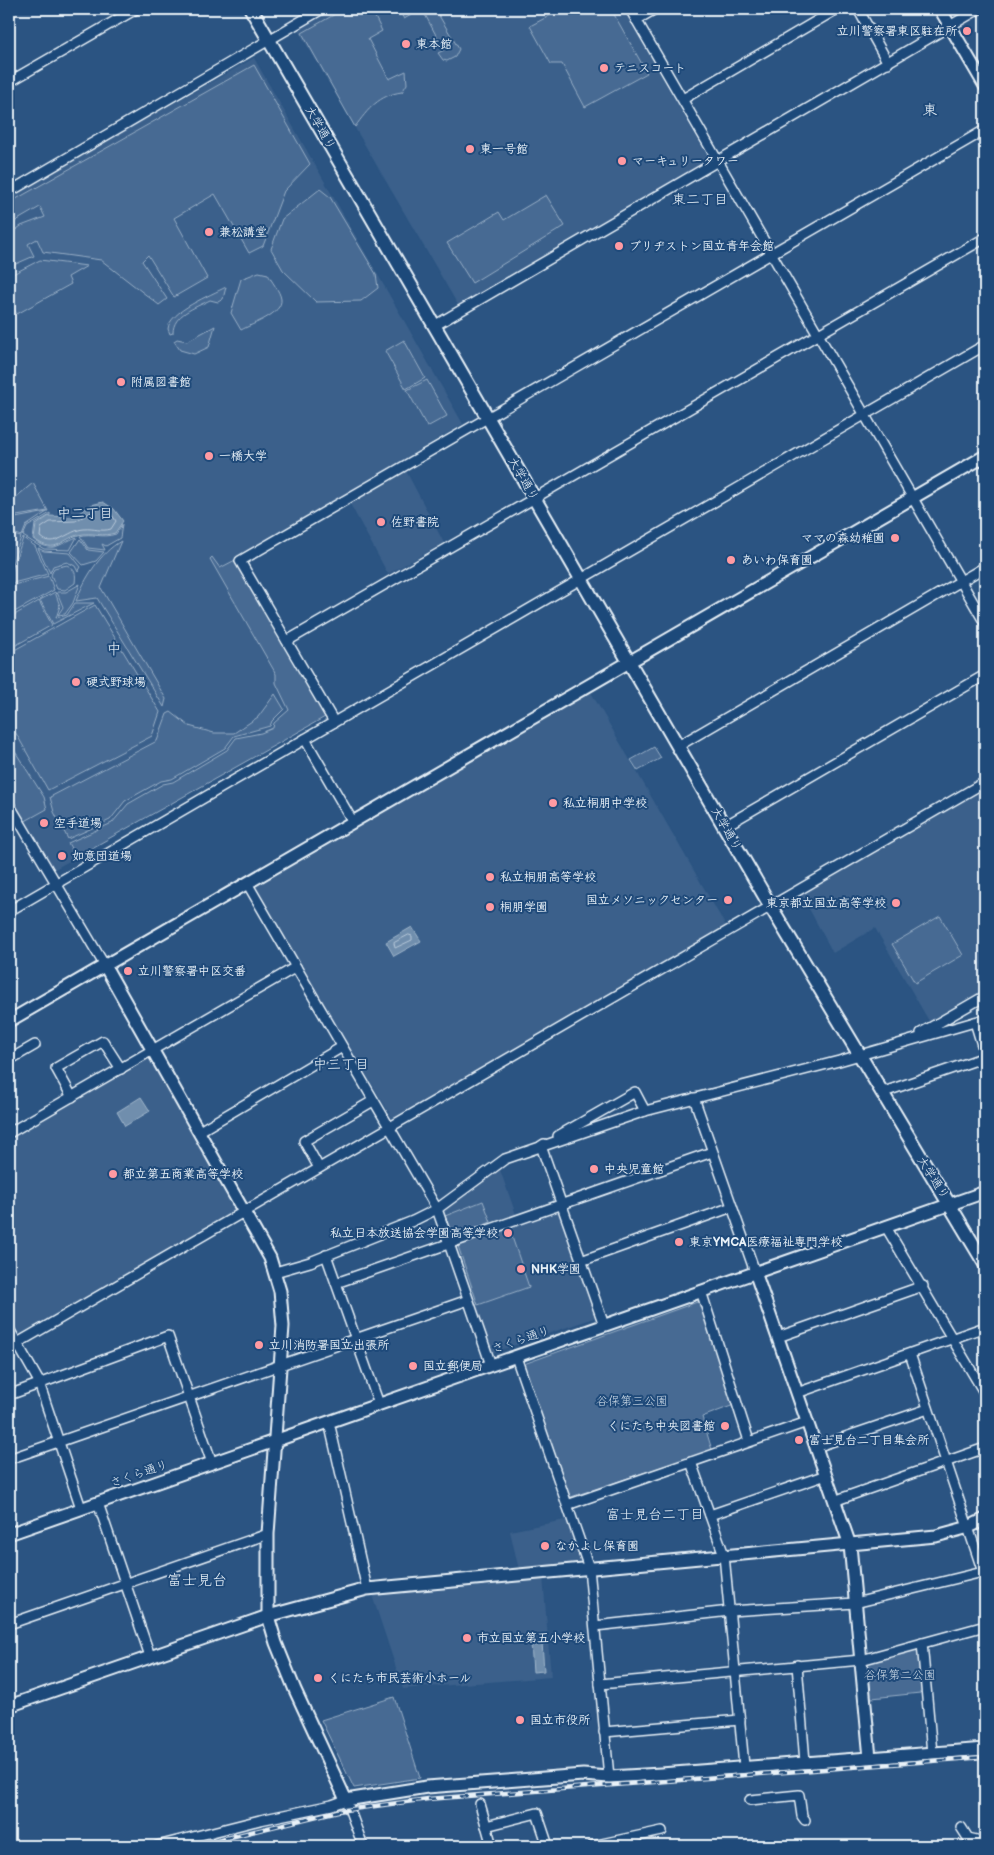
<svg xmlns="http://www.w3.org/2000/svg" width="994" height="1855" font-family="'Balsamiq Sans','Klee One',sans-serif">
  <rect width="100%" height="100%" fill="#2b5482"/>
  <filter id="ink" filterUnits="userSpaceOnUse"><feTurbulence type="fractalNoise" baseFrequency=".02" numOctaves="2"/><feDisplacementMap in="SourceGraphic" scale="10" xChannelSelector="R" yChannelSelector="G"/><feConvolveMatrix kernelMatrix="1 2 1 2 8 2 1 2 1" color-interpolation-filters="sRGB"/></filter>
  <g filter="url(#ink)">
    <g fill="#3a608b">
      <polygon points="336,9 623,9 709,159 458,305 298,30"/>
      <polygon points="254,58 463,424 236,559 325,717 55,869 20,824 9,803 9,196"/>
      <polygon points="405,469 444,543 388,574 348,500"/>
      <polygon points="589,689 727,928 497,1061 393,1119 252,886"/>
      <polygon points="985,786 985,989 929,1021 875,928 833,953 801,894"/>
      <polygon points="148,1057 238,1211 20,1337 17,1336 9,1322 9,1138"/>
      <polygon points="500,1170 518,1220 560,1206 597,1317 489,1354 441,1210"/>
      <polygon points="565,1520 568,1522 581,1561 578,1564 519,1570 510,1531"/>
      <polygon points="543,1576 551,1677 403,1689 373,1598 375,1595"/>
    </g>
    <g fill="#476b93" stroke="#98aec6">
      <path d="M344,9h42l-12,6 8,16 -14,8 21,40 17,-8 1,13 -5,8c-23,3 -34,17 -47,35l-53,-94z"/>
      <polygon points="398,9 435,9 459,49 455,57 447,61 443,60 438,53 444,50 422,9 404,19"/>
      <polygon points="562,9 611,9 647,73 585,107 562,64 551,64 530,26"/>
      <polygon points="254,65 310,164 284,191 263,246 249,253 215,194 174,218 207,278 174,297 148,255 142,261 167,299 159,305 101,260 43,252 37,239 28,244 34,256 9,267 9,235 21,226 45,217 40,207 9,225 9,203"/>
      <polygon points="320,189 330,197 376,274 378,288 361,301 316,302 283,270 271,249 282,219"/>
      <polygon points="546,195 565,226 472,283 447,243 499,212 504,220"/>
      <polygon points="40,260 87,266 68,277 71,284 17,314 9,302 9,276"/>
      <path d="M259,272l9,2c3,7 12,17 13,25 2,15 -29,25 -40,31l-10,-17 10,-34z"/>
      <path d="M226,287l-3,12 -5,3 -8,-2c-15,8 -37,14 -37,33l-3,1 -2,-5c1,-18 43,-34 58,-42z"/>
      <polygon points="215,326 209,347 194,354 180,350 174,341 177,339 187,341"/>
      <polygon points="404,340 425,378 406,389 385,351"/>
      <polygon points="427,380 447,416 427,427 407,390"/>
      <polygon points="33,483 48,511 10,517 9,503"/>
      <polygon points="47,512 26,526 22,536 9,532 10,519"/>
      <path d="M50,513v2l-15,9 -2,15c20,16 25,5 44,-2l-7,13 -26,-1 -21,-13 4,-9z"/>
      <path d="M122,524l-2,14 -14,8 -4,-2 3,6 -17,-2 -8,-12c11,-4 21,3 36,-2z"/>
      <polygon points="9,534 21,537 9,573"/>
      <polygon points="23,538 35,546 48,574 9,584 9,578"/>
      <polygon points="80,539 88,550 104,552 96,561 83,565 71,552"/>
      <path d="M121,541l-20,47 65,111 -2,8 -67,-109 -21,3c9,-23 24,-48 45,-60z"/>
      <polygon points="38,548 44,551 70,553 81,567 78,572 75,566 67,562 53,566 50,573"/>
      <polygon points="212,557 220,568 237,559 325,717 76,857 68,843 112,823 128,804 163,784 173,782 227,750 236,738 261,733 273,728 274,723 289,710 276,683 276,674 210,559"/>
      <path d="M67,565c9,5 9,9 8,18l-10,7 -8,-1 -6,-14 3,-7z"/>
      <polygon points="49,576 54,590 9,615 9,586"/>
      <polygon points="80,584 73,603 65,614 58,615 63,607 57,592 66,592"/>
      <polygon points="55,592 60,606 56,618 67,615 75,603 94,603 53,624 40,600"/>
      <polygon points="39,601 52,625 9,649 9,618"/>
      <polygon points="95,605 160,712 152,736 48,790 9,721 9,653"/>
      <polygon points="275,694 284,709 272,721 270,726 234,736 225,748 172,779 161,781 125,801 110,820 68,839 54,812 50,797 157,741 167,714 171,712 189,726 214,733 234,733 258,717"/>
      <polygon points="9,742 44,797 47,809 20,824 9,803"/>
      <polygon points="654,747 661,758 638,771 631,760"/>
      <polygon points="940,916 963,955 915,983 892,944"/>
      <polygon points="483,1201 491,1222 453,1237 445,1216"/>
      <polygon points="509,1228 529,1287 478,1305 458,1246"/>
      <polygon points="700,1301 734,1405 702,1417 712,1450 571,1497 566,1493 521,1365"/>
      <polygon points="916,1650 919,1652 923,1690 920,1693 872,1698 869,1696 866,1666 868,1663"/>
      <polygon points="394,1697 420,1778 354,1788 321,1720"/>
    </g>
    <g fill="#708ead" stroke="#a0b6cb">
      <path d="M103,502l11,7 9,12 -8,12c-13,4 -19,0 -31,1 -23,2 -26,23 -50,5l2,-14 13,-9 24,1 18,-12z"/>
      <polygon points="412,927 421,941 394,956 386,942"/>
      <polygon points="141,1097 150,1111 125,1126 117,1112"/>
      <polygon points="542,1642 544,1671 533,1672 531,1643"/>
    </g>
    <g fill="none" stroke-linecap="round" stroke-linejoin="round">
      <g stroke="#b8c9da" stroke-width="1">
        <path d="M101,507l9,5 6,9 -5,8c-10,3 -17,-1 -27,0 -16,1 -29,20 -44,8l1,-9 9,-6 25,-1z"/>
        <polygon points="409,935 412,936 412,940 395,948 394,943"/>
      </g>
      <g stroke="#e8f1f8" stroke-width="12">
        <g id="minor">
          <polyline points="630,9 985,623"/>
          <polyline points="858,9 888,63"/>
          <polyline points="636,20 655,9"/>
          <polyline points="9,82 136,9"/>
          <polyline points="683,99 837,9"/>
          <polyline points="9,192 322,9"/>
          <polyline points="434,326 979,9"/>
          <polyline points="287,641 985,238"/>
          <polyline points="334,722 240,561 985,130"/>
          <polyline points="305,739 985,345"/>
          <polyline points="678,746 985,567"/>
          <polyline points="9,804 105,966"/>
          <polyline points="725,826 985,675"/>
          <polyline points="247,883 437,1209 491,1365"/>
          <polyline points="9,911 305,739 353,822"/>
          <polyline points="975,1022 985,1055"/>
          <polyline points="921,1033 985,996"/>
          <polyline points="9,1060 35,1045"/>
          <polyline points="881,1093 985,1057"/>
          <polyline points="72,1097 56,1068 103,1041 121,1069"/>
          <polyline points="694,1098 755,1272"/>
          <polyline points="198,1132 342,1047"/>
          <polyline points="9,1133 296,967"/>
          <polyline points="558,1136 635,1092 645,1111"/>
          <polyline points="544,1144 541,1146 604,1325"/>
          <polyline points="319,1168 304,1141 373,1101"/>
          <polyline points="886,1227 985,1394"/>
          <polyline points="326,1255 379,1404"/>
          <polyline points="581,1261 732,1207"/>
          <polyline points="275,1272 310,1262 413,1221 437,1209 505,1159 645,1111 839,1061 985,1019"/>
          <polyline points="336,1283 712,1152"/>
          <polyline points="701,1291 749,1441"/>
          <polyline points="9,1329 38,1380 81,1508"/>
          <polyline points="778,1337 923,1286"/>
          <polyline points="9,1348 985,782"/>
          <polyline points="910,1354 985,1578"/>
          <polyline points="516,1357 589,1568 609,1777"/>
          <polyline points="797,1393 985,1327"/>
          <polyline points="9,1395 168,1336 212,1463"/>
          <polyline points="329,1422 367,1589"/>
          <polyline points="816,1447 928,1409"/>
          <polyline points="9,1459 468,1300"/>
          <polyline points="691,1462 724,1555 744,1766"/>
          <polyline points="834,1501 985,1448"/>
          <polyline points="98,1503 150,1656"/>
          <polyline points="567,1505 807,1422"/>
          <polyline points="710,1515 826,1475"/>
          <polyline points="9,1624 268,1534"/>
          <polyline points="595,1626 730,1611 855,1603 983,1572"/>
          <polyline points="922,1643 932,1753"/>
          <polyline points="797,1665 805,1762"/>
          <polyline points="600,1684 861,1660 985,1626"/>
          <polyline points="604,1732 740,1720"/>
          <polyline points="750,1800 799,1795 802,1816 805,1820"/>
          <polyline points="480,1804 492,1846"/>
          <polyline points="486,1826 537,1813 548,1846"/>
          <polyline points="961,1827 968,1838 985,1842"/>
          <polyline points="157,1846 260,1820 332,1805 346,1800 363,1846"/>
          <polyline points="592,1846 662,1831"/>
        </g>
      </g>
      <g stroke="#e8f1f8" stroke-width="15">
        <g id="tertiary">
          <polyline points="940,9 985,86"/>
          <polyline points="105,966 270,1258 280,1291 283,1326 268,1534 268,1616 276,1643 295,1690 346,1800 427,1787 583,1775 609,1777 661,1774 985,1749"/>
          <polyline points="9,1021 985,456"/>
          <polyline points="755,1272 850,1545 870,1758"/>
          <polyline points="9,1534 985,1192"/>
          <polyline points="9,1706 268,1616 367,1589 936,1536 969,1527 985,1519"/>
        </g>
      </g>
      <g stroke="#e8f1f8" stroke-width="16">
        <polyline id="secondary" points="251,9 771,907 985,1264"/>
      </g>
      <use href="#minor" stroke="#1f4a7a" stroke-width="9"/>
      <use href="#tertiary" stroke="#1f4a7a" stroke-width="11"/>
      <use href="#secondary" stroke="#1f4a7a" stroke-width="12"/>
      <g stroke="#e8f1f8" stroke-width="4.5">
        <polyline id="rail" points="193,1846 338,1811 428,1799 985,1757"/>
      </g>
      <use href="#rail" stroke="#1f4a7a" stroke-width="2.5" stroke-dasharray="8" stroke-linecap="butt"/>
    </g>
  </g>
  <g fill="#ff9aa2" stroke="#1f4a7a" stroke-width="2">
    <circle cx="967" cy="31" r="5"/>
    <circle cx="406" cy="44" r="5"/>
    <circle cx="604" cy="68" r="5"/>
    <circle cx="470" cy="149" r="5"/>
    <circle cx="622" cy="161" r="5"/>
    <circle cx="209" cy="232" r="5"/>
    <circle cx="619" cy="246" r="5"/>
    <circle cx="121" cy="382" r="5"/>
    <circle cx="209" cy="456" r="5"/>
    <circle cx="381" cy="522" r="5"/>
    <circle cx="895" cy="538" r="5"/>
    <circle cx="731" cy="560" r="5"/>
    <circle cx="76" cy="682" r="5"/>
    <circle cx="553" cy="803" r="5"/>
    <circle cx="44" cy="823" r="5"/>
    <circle cx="62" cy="856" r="5"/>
    <circle cx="490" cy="877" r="5"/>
    <circle cx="728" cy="900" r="5"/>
    <circle cx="896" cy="903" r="5"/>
    <circle cx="490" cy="907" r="5"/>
    <circle cx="128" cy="971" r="5"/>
    <circle cx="594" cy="1169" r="5"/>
    <circle cx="113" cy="1174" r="5"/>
    <circle cx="508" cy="1233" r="5"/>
    <circle cx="679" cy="1242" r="5"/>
    <circle cx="521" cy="1269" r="5"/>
    <circle cx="259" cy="1345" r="5"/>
    <circle cx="413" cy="1366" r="5"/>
    <circle cx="725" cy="1426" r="5"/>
    <circle cx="799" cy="1440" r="5"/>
    <circle cx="545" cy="1546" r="5"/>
    <circle cx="467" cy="1638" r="5"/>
    <circle cx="318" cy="1678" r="5"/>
    <circle cx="520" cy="1720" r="5"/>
  </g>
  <g text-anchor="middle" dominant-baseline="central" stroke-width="4" stroke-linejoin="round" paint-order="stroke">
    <g font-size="12" font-weight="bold" fill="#e8f1f8" stroke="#1f4a7a" text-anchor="start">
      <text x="957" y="31" text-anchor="end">立川警察署東区駐在所</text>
      <text x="416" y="44">東本館</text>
      <text x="614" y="68">テニスコート</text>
      <text x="480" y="149">東一号館</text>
      <text x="632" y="161">マーキュリータワー</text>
      <text x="219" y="232">兼松講堂</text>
      <text x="629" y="246">ブリヂストン国立青年会館</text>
      <text x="131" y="382">附属図書館</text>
      <text x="219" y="456">一橋大学</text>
      <text x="391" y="522">佐野書院</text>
      <text x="885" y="538" text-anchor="end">ママの森幼稚園</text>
      <text x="741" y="560">あいわ保育園</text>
      <text x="86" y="682">硬式野球場</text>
      <text x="563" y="803">私立桐朋中学校</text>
      <text x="54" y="823">空手道場</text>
      <text x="72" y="856">如意団道場</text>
      <text x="500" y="877">私立桐朋高等学校</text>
      <text x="718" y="900" text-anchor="end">国立メソニックセンター</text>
      <text x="886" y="903" text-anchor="end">東京都立国立高等学校</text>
      <text x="500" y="907">桐朋学園</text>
      <text x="138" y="971">立川警察署中区交番</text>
      <text x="604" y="1169">中央児童館</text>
      <text x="123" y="1174">都立第五商業高等学校</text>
      <text x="498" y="1233" text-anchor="end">私立日本放送協会学園高等学校</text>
      <text x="689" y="1242">東京YMCA医療福祉専門学校</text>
      <text x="531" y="1269">NHK学園</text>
      <text x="269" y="1345">立川消防署国立出張所</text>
      <text x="423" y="1366">国立郵便局</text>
      <text x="715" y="1426" text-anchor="end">くにたち中央図書館</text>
      <text x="809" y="1440">富士見台二丁目集会所</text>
      <text x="555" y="1546">なかよし保育園</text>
      <text x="477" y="1638">市立国立第五小学校</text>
      <text x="328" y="1678">くにたち市民芸術小ホール</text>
      <text x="530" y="1720">国立市役所</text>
    </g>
    <g font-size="12" fill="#e8f1f8" stroke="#1f4a7a">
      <text transform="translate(320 128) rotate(60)">大学通り</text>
      <text transform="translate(523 479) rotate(60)">大学通り</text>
      <text transform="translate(726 829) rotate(60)">大学通り</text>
      <text transform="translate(933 1178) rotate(57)">大学通り</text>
      <text transform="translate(521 1340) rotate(-19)">さくら通り</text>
      <text transform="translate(139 1474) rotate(-19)">さくら通り</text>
    </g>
    <g font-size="12" fill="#d0dde9" stroke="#1f4a7a">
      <text x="632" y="1401">谷保第三公園</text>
      <text x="900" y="1675">谷保第二公園</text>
    </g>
    <g font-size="14" fill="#e8f1f8" stroke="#1f4a7a">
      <text x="700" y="199">東二丁目</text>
      <text x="85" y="513">中二丁目</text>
      <text x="341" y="1064">中三丁目</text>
      <text x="655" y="1514">富士見台二丁目</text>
    </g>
    <g font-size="15" fill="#e8f1f8" stroke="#1f4a7a">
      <text x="930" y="110">東</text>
      <text x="114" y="649">中</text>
      <text x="197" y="1580">富士見台</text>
    </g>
  </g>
  <rect width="994" height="1855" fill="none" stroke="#1f4a7a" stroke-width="30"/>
  <rect x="15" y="15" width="964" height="1825" fill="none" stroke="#e8f1f8" stroke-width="2" filter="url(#ink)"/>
</svg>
